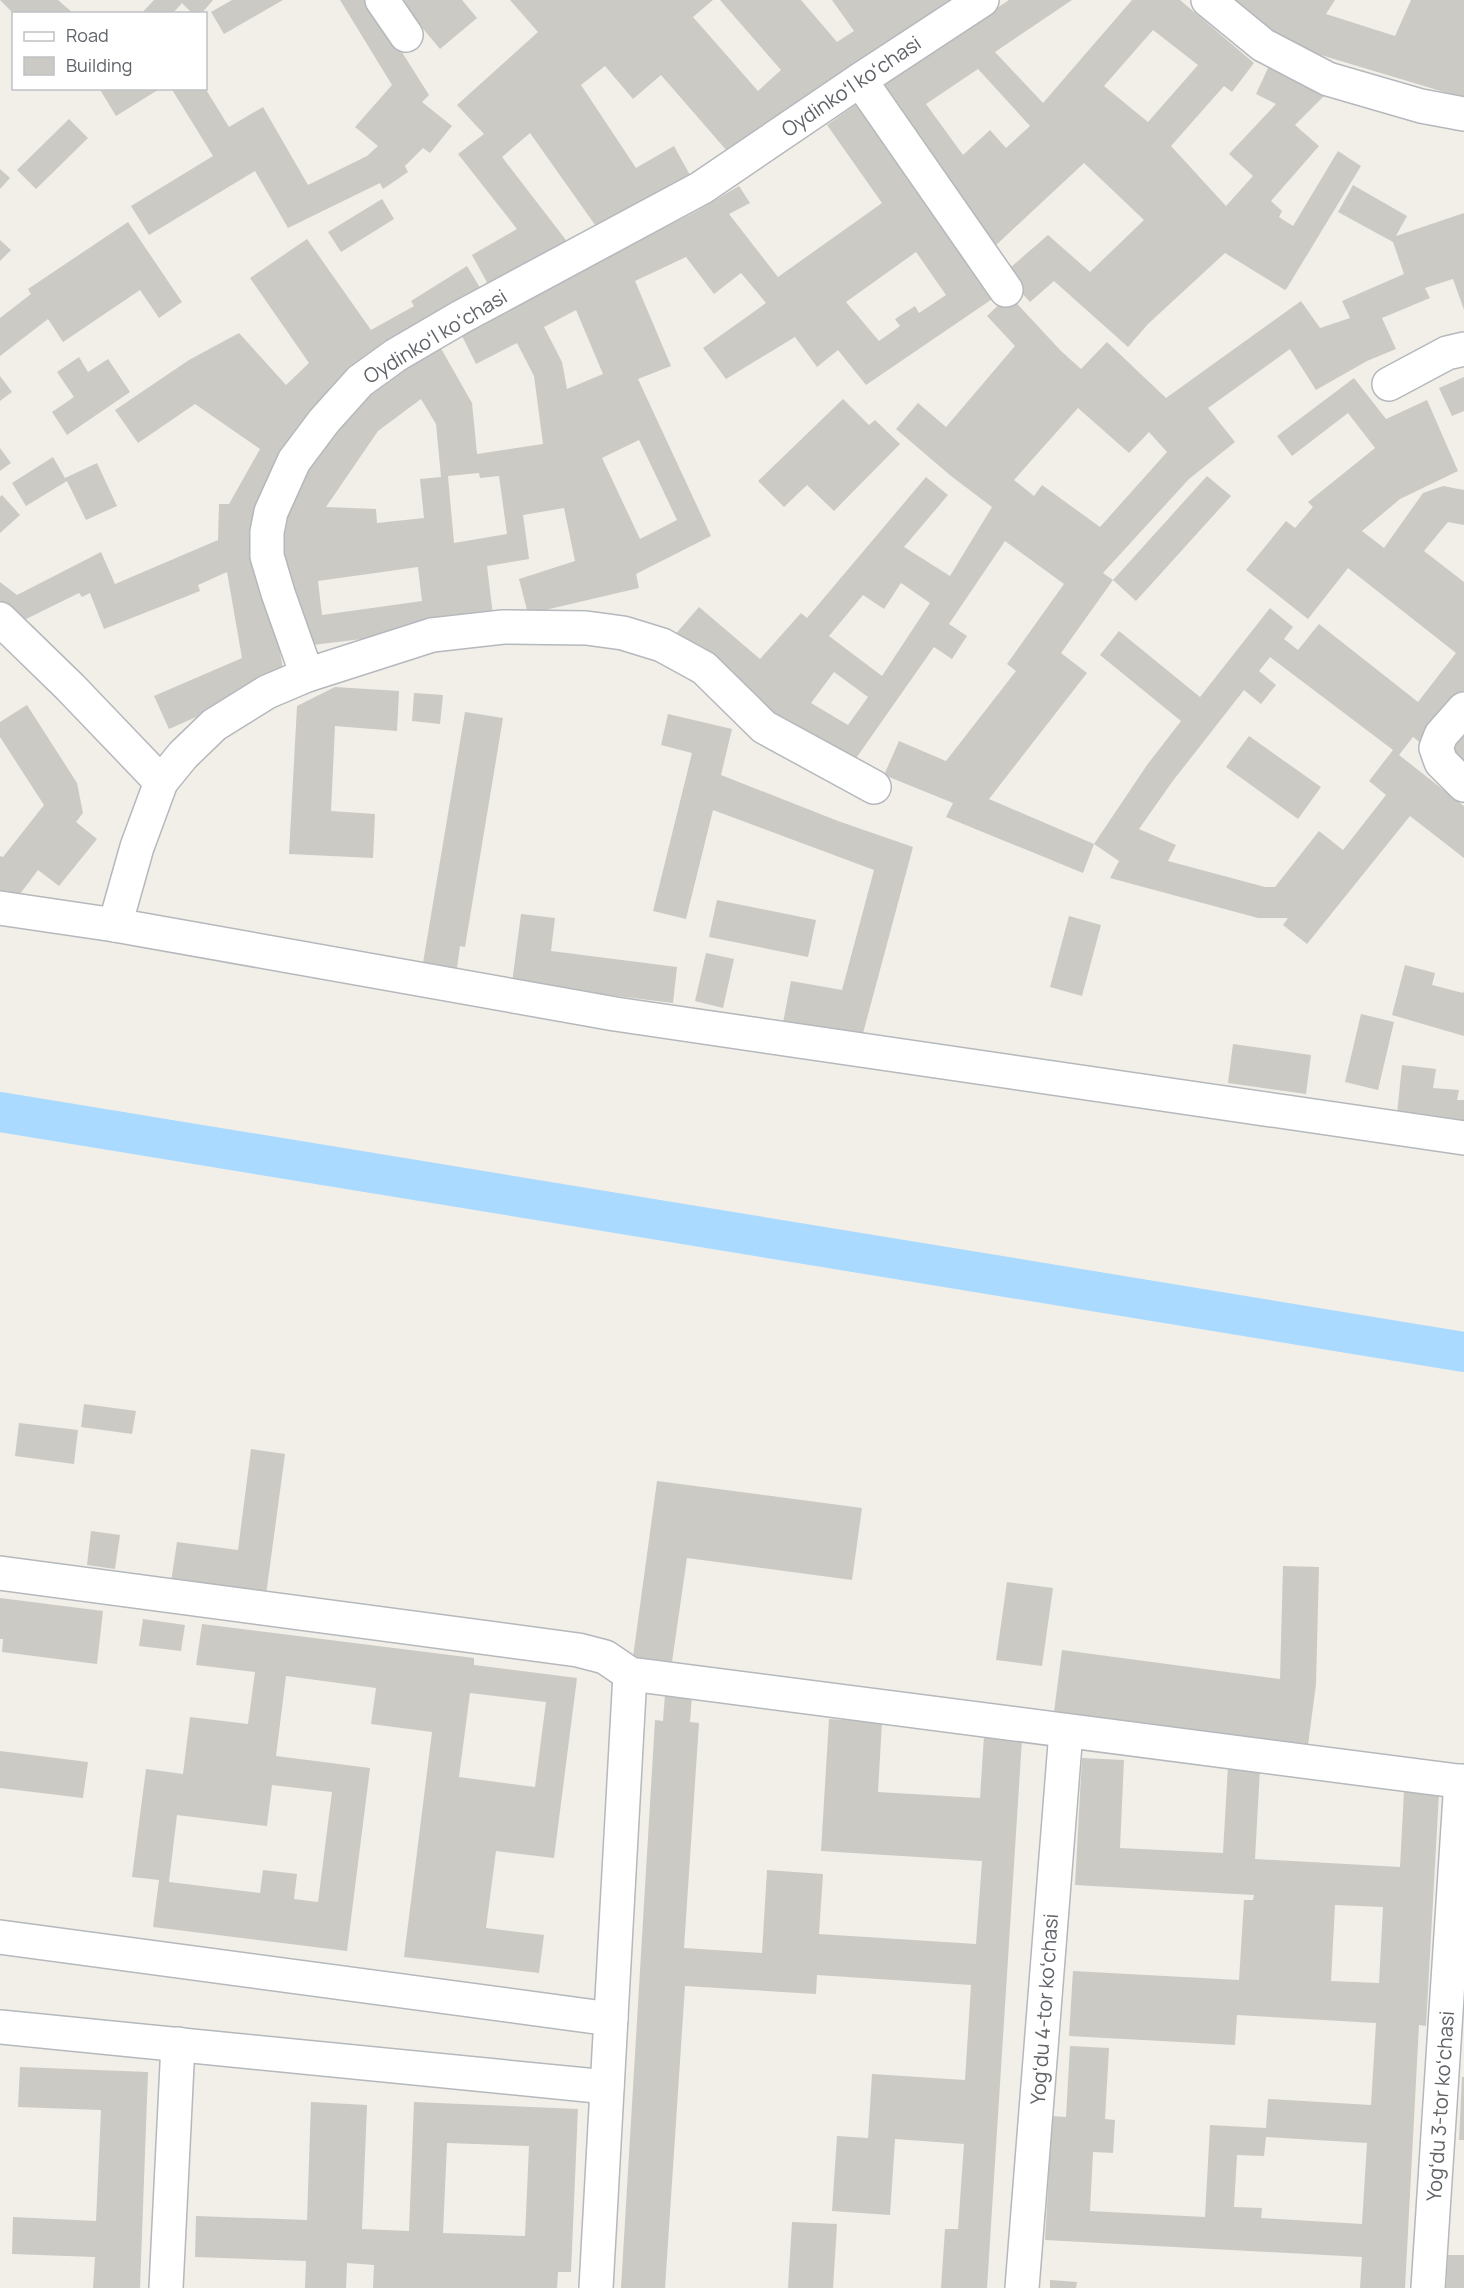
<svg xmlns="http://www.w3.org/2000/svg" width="1464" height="2288" font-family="Manrope,sans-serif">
  <rect width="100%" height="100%" fill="#f1efe8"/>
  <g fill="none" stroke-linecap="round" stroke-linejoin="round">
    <polyline stroke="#aadaff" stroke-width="40" points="0,1112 1464,1352"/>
  </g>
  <g fill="#cccac5" fill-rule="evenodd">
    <polygon points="0,0 58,0 74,14 14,14"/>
    <polygon points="154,0 213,0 201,14 193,14 182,3 172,14 141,14"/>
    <polygon points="232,0 283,0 224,34 211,12"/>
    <polygon points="340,0 369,0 429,95 422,102 452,126 430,153 423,148 405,166 408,172 383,189 380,183 288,228 255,171 149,235 131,206 213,156 171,88 205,88 229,127 263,107 308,185 367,156 378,146 355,127 392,85"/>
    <polygon points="399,0 462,0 477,18 440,49"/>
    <polygon points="510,0 713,0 693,17 758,91 781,70 720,0 801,0 837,42 854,31 832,0 957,0 734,159 661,75 633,99 605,66 581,85 636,168 674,146 691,177 600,232 530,133 502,157 569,244 490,288 472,255 517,229 458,154 484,134 457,105 538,32"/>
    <path d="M1009,0h63l-77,52 48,51 89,-103h48l74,63 -22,29 -8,-6 -53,60 55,60 27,-30 -24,-22 47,-50 -20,-10 13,-28 58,27 -32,32 24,21 -48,55 11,10 -3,6 14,9 45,-75 23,15 -74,122 -2,2 -60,-37 -77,71 -20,23 -74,-66 -24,21 -26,-29 44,-38 42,37 54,-52 -60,-57 -90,84 -117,-158zM1153,30l45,35 -50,57 -44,-36zM978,69l52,57 -24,22 -16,-18 -27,25 -37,-51z"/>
    <polygon points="1229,0 1335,0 1326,14 1395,36 1411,0 1464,0 1464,98 1304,50 1302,53"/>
    <polygon points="99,88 161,88 116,116"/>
    <path d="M865,98l136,195 -135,92 -28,-35 -21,17 -22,-30 -69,42 -23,-31 63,-45 -25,-30 -27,21 -28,-37 -51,24 36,85 -33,13 73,157 -75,38 3,14 -111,26 -9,-35 56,-18 -11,-53 -41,7 6,44 -42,7 6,49 -66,16 -114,14 -37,-100 2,-41 67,-96 94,-63 33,58 5,51 66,-10 -9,-68 -17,-33 -41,21 -16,-32 235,-120 44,-26 11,17 -21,11 49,63 104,-74 -55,-78zM916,252l30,43 -27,18 -4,-7 -20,13 5,7 -21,15 -33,-39zM576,310l27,64 -36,15 -5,-27 -18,-35zM421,399l15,25 5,53 -21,2 4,39 -47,5 -1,-14 -50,-2 52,-76zM639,440l38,80 -37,19 -38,-81zM479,473l1,5 19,-2 8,58 -53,9 -6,-67zM418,567l4,34 -100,14 -4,-34z"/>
    <polygon points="69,119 88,138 36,189 17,170"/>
    <polygon points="0,169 10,178 0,189"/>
    <path d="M1353,185l54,31 -11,20 68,-23v97l-11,-31 -28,9 5,10 -48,20 14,31 -29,12 -51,29 -26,-41 -82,59 27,34 -46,37 -86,94 10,7 -52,73 26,20 -98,126 105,45 -11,29 -137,-56 7,-14 -69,-28 15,-34 47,20 70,-90 -9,-7 57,-80 -59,-43 -56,83 18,12 -15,23 -18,-12 -82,117 -61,-34 -118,-93 26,-30 61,52 41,-46 6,5 119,-141 22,18 -44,52 46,29 42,-69 -41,-31 -55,-47 22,-26 28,24 69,-81 -28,-30 22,-21 52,56 20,18 26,-27 59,56 135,-97 19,27 30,-10 -8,-17 62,-27 -11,-32 -55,-30zM1078,408l51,45 20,-21 18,20 -67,75 -58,-42 -8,11 -20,-16zM901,583l29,20 -48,73 -53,-40 34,-41 21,14zM834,672l34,25 -20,28 -37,-22z"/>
    <polygon points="382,199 394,219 341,252 328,232"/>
    <polygon points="128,222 182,302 159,318 140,290 63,342 48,319 0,356 0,318 31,294 28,289"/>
    <polygon points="307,239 371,330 414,306 411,301 467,266 482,291 366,364 294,432 301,436 264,559 283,669 266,686 169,729 154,696 242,658 227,572 198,585 200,591 104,629 90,593 82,597 79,593 22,621 0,605 0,582 17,595 101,552 115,584 218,540 219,504 229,504 260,449 195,404 138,443 115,410 189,360 239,333 286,385 309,363 250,278"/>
    <polygon points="0,240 11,250 0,261"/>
    <polygon points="79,357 88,372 108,359 130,392 67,435 52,412 74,397 57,372"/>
    <polygon points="0,376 12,392 0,401"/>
    <polygon points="1464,377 1464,411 1452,416 1439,388"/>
    <path d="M1354,378l32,41 41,-19 31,71 -58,28 -38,32 22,17 39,-55 20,-7 21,4v35l-16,-3 -24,29 40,31v117l-38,48 -13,-10 -14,18 65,51v52l-54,-42 -103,128 -24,-19 5,-7h-30l-148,-40 9,-17 -25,-17 53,-79 34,-44 -81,-66 19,-24 81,66 70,-89 23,19 -9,12 14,11 21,-26 99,78 38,-49 -108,-85 -40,51 -62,-49 40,-49 9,7 18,-21 -5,-5 67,-54 -27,-35 -56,43 -15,-20zM1270,657l123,93 -24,31 17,14 -43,55 -24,-19 -44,56h-10l-97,-26 8,-16 -37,-16 33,-47 72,-92 17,14 15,-19 -17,-14z"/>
    <polygon points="843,399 869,425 875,420 900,444 834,511 807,485 784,507 758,481"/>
    <polygon points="0,448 11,463 0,471"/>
    <polygon points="53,457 65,478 97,463 117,506 86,520 67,481 26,506 12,483"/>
    <polygon points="1207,476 1231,496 1136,601 1113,580"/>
    <polygon points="2,495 20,515 0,533 0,497"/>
    <polygon points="335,687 399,691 397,731 335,726 331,811 375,814 373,858 289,854 297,706"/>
    <polygon points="414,693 443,695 440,724 412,721"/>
    <polygon points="27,705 77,783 83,813 76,822 97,839 59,886 38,870 17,898 0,895 0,856 3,857 44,805 0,737 0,722"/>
    <polygon points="465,712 503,718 465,947 460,946 456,975 422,969"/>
    <polygon points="668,714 732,729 721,775 838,821 913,847 862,1037 783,1023 791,981 842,990 874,870 713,810 686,919 653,911 692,753 661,745"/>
    <polygon points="1464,732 1464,766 1448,750"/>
    <polygon points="1249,736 1321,787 1298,819 1226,767"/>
    <polygon points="717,900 816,920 808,957 709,937"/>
    <polygon points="521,914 555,918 551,951 677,967 673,1003 512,983"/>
    <polygon points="1069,916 1101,925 1082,996 1050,987"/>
    <polygon points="706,953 734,959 723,1008 695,1001"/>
    <polygon points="1405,965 1435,973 1432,985 1463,993 1464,991 1464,1036 1392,1015"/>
    <polygon points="1361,1014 1394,1022 1378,1090 1345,1082"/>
    <polygon points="1233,1044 1311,1055 1306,1094 1228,1083"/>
    <polygon points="1402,1065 1436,1069 1433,1088 1459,1090 1457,1100 1464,1100 1464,1121 1397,1114"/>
    <polygon points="84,1404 136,1411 132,1434 81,1427"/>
    <polygon points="19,1423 78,1430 74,1464 15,1456"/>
    <polygon points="251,1449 285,1454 266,1595 171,1582 177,1542 238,1550"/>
    <polygon points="657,1481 862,1508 852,1580 687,1558 672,1662 633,1657"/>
    <polygon points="91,1531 120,1535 115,1569 87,1565"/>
    <polygon points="1283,1566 1319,1567 1316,1684 1308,1745 1054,1712 1062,1650 1280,1679"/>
    <polygon points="1007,1582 1053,1588 1042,1666 996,1660"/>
    <polygon points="0,1598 103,1611 97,1664 2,1652 3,1639 0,1639"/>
    <polygon points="143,1619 185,1625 181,1651 139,1646"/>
    <path d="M202,1624l272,34v7l103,13 -23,180 -58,-7 -10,77 58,7 -5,38 -135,-16 28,-225 -61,-8 5,-36 -90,-12 -10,80 94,12 -23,183 -194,-24 6,-47 -27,-3 14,-108 37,5 7,-57 58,7 7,-52 -59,-7zM470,1693l76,9 -11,85 -76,-10zM272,1785l60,7 -14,110 -24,-3 3,-25 -34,-4 -3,23 -91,-11 8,-67 90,11z"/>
    <polygon points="665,1694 692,1696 690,1722 699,1723 684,1948 762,1953 767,1870 823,1874 819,1934 976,1944 982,1861 821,1851 829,1719 882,1722 878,1792 980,1798 984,1736 1022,1739 987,2288 941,2288 945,2229 958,2229 964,2144 895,2139 890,2215 832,2211 837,2136 868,2138 872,2074 965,2080 971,1985 817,1975 816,1994 685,1986 665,2288 621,2288 655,1720 663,1721"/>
    <polygon points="0,1751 88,1762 83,1798 0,1788"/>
    <path d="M1082,1758l42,2 -4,88 103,5 5,-87 32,2 -5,91 145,8 4,-76 35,2 -13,233 -7,-1 -14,263h-45l2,-31 -317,-17 7,-124 14,1 4,-71 39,2 -4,71 10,1 -2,33 -20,-1 -3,59 115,6 5,-92 56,3 2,-29 103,6 5,-82 -139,-8 -2,30 -166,-9 4,-65 166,9 5,-80h9l1,-5 -179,-10zM1335,1905l48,2 -4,76 -48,-2zM1266,2137l101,6 -5,81 -101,-6 1,-10 -28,-1 3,-52 27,1z"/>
    <polygon points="20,2067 148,2072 140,2288 93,2288 95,2257 12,2254 13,2217 96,2221 101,2110 18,2107"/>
    <polygon points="1462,2077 1464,2077 1464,2140 1459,2140"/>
    <path d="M311,2102l56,3 -5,124 47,2 5,-129 164,7 -7,163h-13l-1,16h-184l1,-23 -27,-2 -1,25h-41l1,-27 -111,-4 1,-41 111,4zM447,2143l82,3 -4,90 -82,-3z"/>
    <polygon points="792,2222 837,2224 833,2288 788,2288"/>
    <polygon points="1448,2255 1464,2255 1464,2288 1446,2288"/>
    <polygon points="1050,2280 1077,2282 1076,2288 1050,2288"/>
  </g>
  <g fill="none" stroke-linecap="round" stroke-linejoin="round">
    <g stroke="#b5b8bc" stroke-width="36">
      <g id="minor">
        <polyline points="382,0 406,35"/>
        <polyline points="1208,0 1263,45 1328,79 1421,106 1464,114"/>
        <polyline points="860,80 1006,290"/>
        <polyline points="1389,384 1447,353 1464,349"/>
        <polyline points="0,619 70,687 161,782"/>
        <polyline points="307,675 278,593 267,556 267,532 271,512 294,461 324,421 360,381 396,355 461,317 701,188 860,80 982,0"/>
        <polyline points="1464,709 1441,735 1436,748 1441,762 1464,785"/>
        <polyline points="0,908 115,925 615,1014 1464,1138"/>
        <polyline points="115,925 137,847 161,782 183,755 214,725 267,692 307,675 432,635 503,627 586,628 623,633 662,645 704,668 764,727 874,787"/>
        <polyline points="0,1573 578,1650 605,1657 630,1674 1464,1782"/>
        <polyline points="0,1937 611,2019"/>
        <polyline points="0,2027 607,2087"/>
        <polyline points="166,2288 178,2044"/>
        <polyline points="596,2288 630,1674"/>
        <polyline points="1022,2288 1066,1731"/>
        <polyline points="1428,2288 1461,1781"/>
      </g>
    </g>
    <use href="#minor" stroke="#fff" stroke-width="33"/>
  </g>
  <g text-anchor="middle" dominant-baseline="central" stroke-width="4.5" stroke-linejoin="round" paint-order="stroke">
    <g font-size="20" fill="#5f6368" stroke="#fff">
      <text transform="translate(851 86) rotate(-34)">Oydinkoʻl koʻchasi</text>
      <text transform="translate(435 336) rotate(-31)">Oydinkoʻl koʻchasi</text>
      <text transform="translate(1044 2009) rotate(-86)">Yogʻdu 4-tor koʻchasi</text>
      <text transform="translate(1440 2106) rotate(-86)">Yogʻdu 3-tor koʻchasi</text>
    </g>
  </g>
  <rect x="12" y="12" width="195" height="78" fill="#ffffff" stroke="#bfc1c3" stroke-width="1.5"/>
  <rect x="24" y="32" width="30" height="9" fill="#ffffff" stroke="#bfc1c3" stroke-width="1.5"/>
  <text x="66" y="42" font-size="18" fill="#5f6368">Road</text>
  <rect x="24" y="57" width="30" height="18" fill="#cccac5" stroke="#bfc1c3" stroke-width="1.5"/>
  <text x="66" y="72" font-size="18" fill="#5f6368">Building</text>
</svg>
